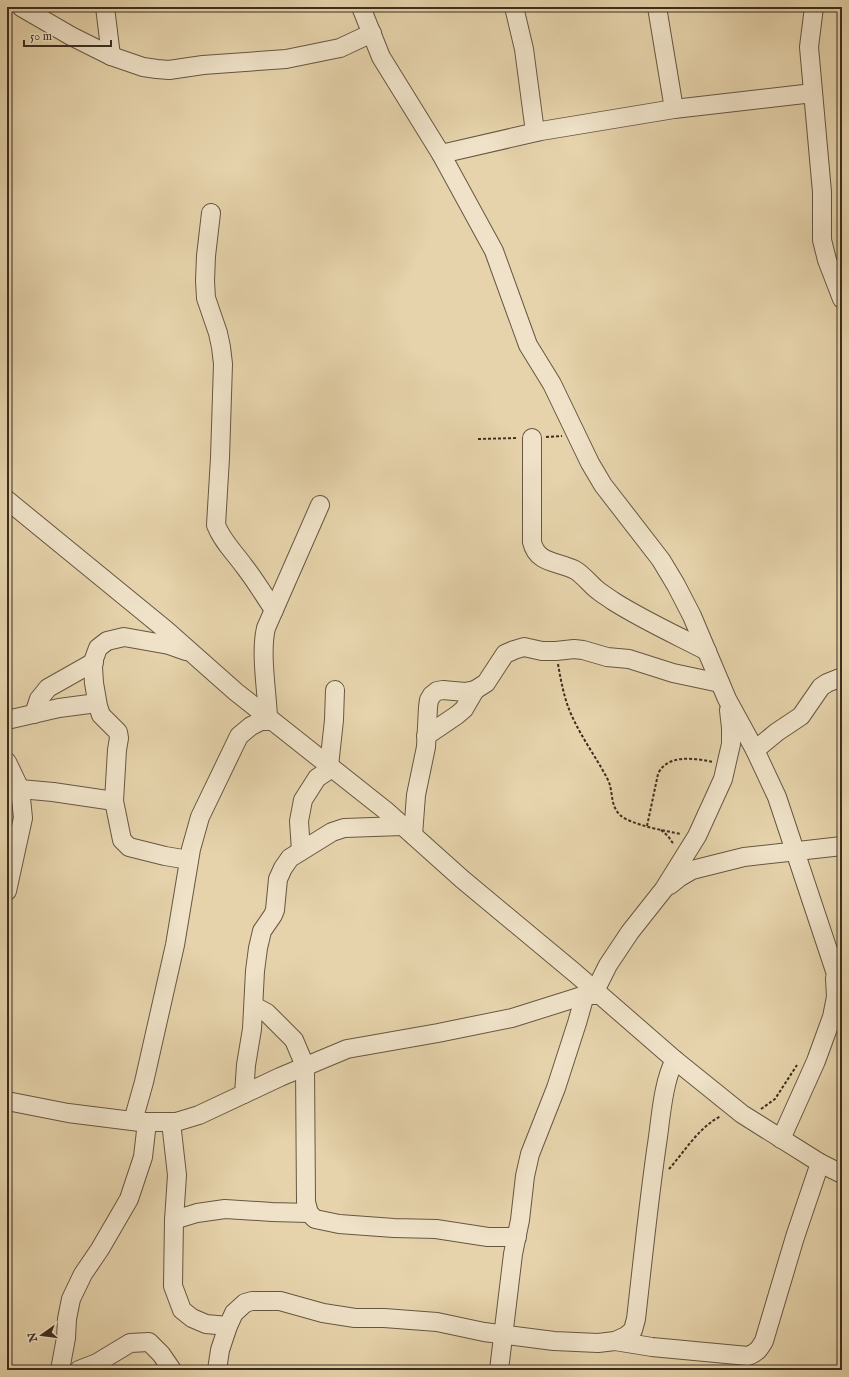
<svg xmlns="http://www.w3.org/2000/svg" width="849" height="1377" font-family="'IM FELL English',serif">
  <rect width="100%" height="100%" fill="#e6d3ab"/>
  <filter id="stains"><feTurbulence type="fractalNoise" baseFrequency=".005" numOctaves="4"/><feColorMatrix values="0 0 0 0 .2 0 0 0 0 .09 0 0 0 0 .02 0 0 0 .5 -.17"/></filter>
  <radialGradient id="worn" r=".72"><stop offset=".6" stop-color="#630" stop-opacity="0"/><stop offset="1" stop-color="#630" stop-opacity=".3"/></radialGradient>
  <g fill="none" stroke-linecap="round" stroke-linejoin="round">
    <g stroke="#665742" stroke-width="20">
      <g id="minor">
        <polyline points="21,7 71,36 111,56 143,67 157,69 169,70 203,65 286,59 340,48 372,33"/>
        <polyline points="105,7 111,56"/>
        <polyline points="361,7 381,57 441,154 494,251 528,345 552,384 590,463 603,485 661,560 676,585 692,616 727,699 755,750 777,797 842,992"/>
        <polyline points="514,7 524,49 535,132"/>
        <polyline points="657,7 674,109"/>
        <polyline points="814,7 809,47 822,192 822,240 827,260 842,299"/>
        <polyline points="441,154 541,131 674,109 813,93"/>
        <path d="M211,213l-5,43 -1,25 1,17 12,35 3,14 2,17 -3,94 -4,67c6,16 18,27 28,41 11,14 20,29 30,44"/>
        <path d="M532,438v104c5,22 26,19 43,28 10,6 16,16 25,22 4,3 9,6 13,9 30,19 63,34 94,50"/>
        <polyline points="7,500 166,630 236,692 385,810 462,879 575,973 675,1060 742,1114 820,1163 842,1174"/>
        <polyline points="186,651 169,645 124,637 107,641 98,648 94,659 93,667 94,683 98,706 101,715 118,732 119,738 117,750 114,801 122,840 129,847 165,856 189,860"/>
        <polyline points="34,714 39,699 48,688 94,662"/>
        <path d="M268,718c-1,-27 -8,-65 -2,-90l54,-123"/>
        <polyline points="7,720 59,708 97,703"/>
        <polyline points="426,736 457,715 464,709 475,690"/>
        <polyline points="755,750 777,732 801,716 821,687 827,683 842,677"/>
        <polyline points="7,762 20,789 23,818 7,891"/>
        <polyline points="329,766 334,720 335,690"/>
        <polyline points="20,789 53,792 114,801"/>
        <polyline points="413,835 416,795 426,747 428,707 429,700 432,695 437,691 443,690 465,692 475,690 486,683 505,654 514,650 524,647 542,651 556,651 574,649 583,650 607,657 629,659 673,673 720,683"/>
        <polyline points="301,851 299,821 303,800 317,778 332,768"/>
        <polyline points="670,885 680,877 692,870 744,857 842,846"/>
        <polyline points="595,991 608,965 630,932 664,889 697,836 723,779 731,744 731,728 729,710"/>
        <polyline points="254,1006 267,1013 294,1040 305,1066 306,1202 309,1213 315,1219 339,1224 394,1228 436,1229 488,1237 517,1237"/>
        <polyline points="244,1094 246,1065 252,1029 255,971 258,948 262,931 273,915 275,910 278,879 283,868 290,858 332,832 344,828 403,826"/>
        <polyline points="7,1101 68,1113 140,1122 176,1122 199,1115 280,1077 347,1049 438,1033 512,1018 585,995 599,995"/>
        <polyline points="133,1121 144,1082 175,945 191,849 200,817 239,736 251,726 261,721 272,721"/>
        <polyline points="171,1122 177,1175 174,1220 173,1286 182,1310 192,1318 206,1324 228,1326"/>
        <polyline points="781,1139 816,1061 832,1017 836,997 835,978"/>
        <polyline points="174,1220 197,1213 225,1209 272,1212 309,1213"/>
        <path d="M615,1341l37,6 96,9c9,-3 12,-8 16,-15l31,-104 25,-74"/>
        <polyline points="60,1370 66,1338 67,1319 71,1299 83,1274 100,1249 129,1199 143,1157 147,1122"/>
        <polyline points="79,1370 97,1363 130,1343 149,1342 161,1354 172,1370"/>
        <path d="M217,1370l3,-20 8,-24 6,-13 11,-10 7,-2h28l43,12 32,5h29l53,4 47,10 70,9 44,2 17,-2 11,-5 7,-6 3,-11c7,-61 13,-122 22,-182 3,-23 6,-58 17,-77"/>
        <polyline points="499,1370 513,1254 520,1220 525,1176 530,1154 556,1088 577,1023 585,995"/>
      </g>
    </g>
    <g stroke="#3c2e1f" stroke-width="2" stroke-dasharray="3 2" stroke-linecap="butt">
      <polyline points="546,437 562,436"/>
      <polyline points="478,439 518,438"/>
      <path d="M558,664c3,17 6,34 13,50 10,23 25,43 36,64 7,12 2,26 13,37 11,10 46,16 61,19"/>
      <path d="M647,826l11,-52c9,-20 36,-16 55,-12"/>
      <polyline points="661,830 668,836 674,845"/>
      <polyline points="761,1109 775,1099 797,1065"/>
      <path d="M669,1169c16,-18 30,-42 52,-53"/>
    </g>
    <use href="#minor" stroke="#efe2c8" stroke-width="18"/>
  </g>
  <rect width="849" height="1377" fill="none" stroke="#e6d3ab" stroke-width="24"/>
  <rect x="8" y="8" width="833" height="1361" fill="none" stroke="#3c2e1f" stroke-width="2"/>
  <rect x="12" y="12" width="825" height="1353" fill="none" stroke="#3c2e1f"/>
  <g transform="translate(42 1335) rotate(256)" stroke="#efe2c8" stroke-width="3" paint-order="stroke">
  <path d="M0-3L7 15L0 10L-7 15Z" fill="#3c2e1f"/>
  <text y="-6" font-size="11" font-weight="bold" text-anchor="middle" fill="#3c2e1f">N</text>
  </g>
  <path d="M24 40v6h87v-6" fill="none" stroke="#3c2e1f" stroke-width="2"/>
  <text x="30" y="40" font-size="12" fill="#3c2e1f" stroke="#efe2c8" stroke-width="3" paint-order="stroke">50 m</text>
  <rect width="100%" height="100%" filter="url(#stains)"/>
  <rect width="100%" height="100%" fill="url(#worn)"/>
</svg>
